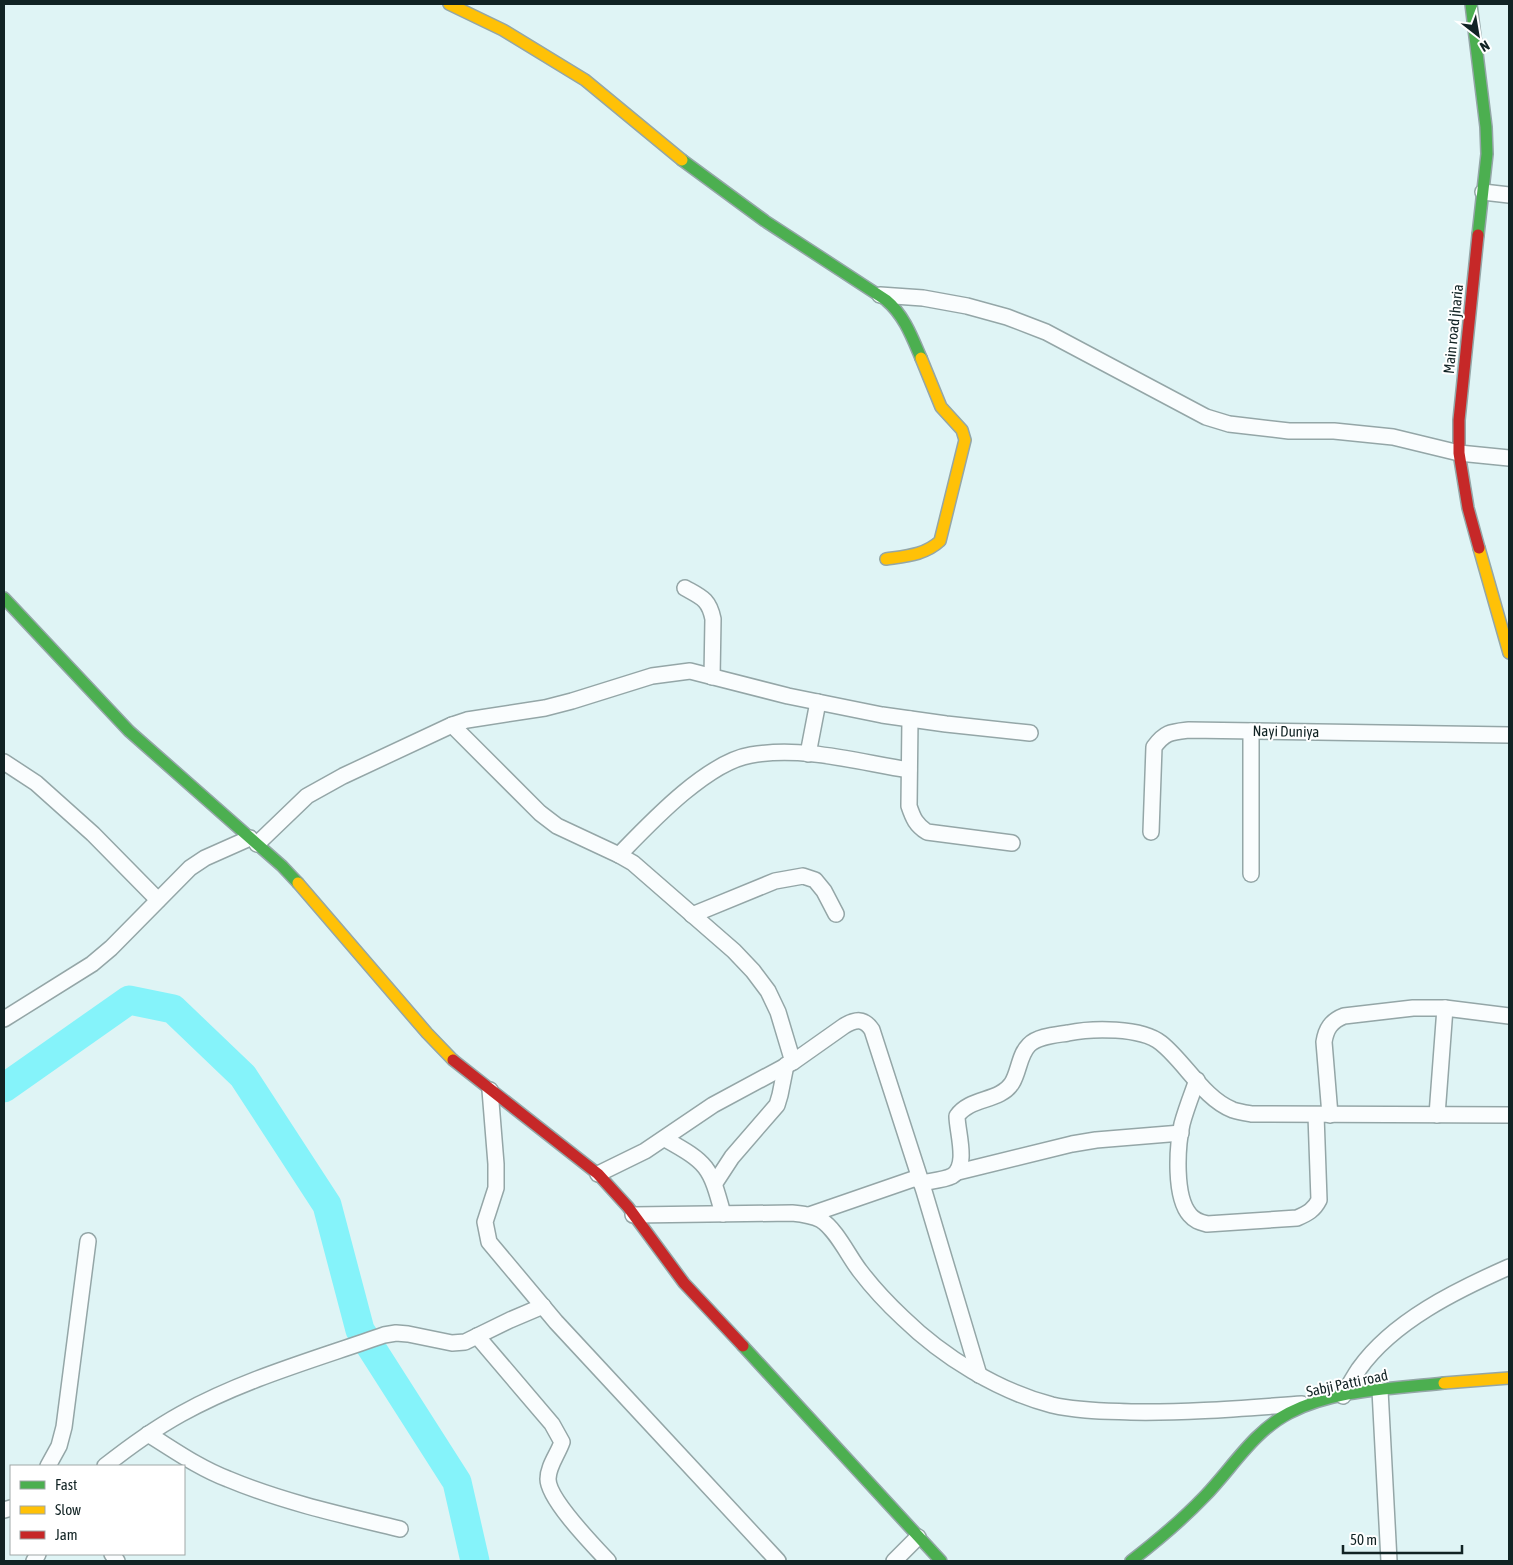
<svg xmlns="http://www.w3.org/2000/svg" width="1513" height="1565" font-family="'Asap Condensed',sans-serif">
  <rect width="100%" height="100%" fill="#dff4f5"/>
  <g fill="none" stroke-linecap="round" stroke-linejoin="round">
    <polyline stroke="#85f3fa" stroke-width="29" points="4,1088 129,1000 173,1009 243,1076 327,1205 360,1330 457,1482 475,1561"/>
    <g stroke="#94a6a7" stroke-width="18">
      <g id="street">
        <polyline points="1483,192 1509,195"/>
        <polyline points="880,295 923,298 967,306 1007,317 1046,332 1206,417 1229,424 1289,431 1334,431 1393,437 1459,453 1509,458"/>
        <path d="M685,588c16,9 24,11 28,31l-1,58"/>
        <path d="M910,719l-1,87c4,12 7,19 18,26l85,11"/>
        <polyline points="452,725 540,813 557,826 619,855 633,863 734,951 753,971 768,991 778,1012 793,1062"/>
        <polyline points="808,754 818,702"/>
        <polyline points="4,762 36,783 93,834 158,900"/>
        <path d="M1151,832l3,-85c11,-15 17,-15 35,-17l320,5"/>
        <polyline points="257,844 307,796 343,776 452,725 467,720 545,708 572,701 652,676 690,671 788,696 882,715 946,724 1030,733"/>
        <path d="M619,855c31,-32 88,-93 132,-100 53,-9 107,7 158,15"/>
        <polyline points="1251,874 1251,731"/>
        <polyline points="692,915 775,881 803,876 815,880 824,891 836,914"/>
        <polyline points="4,1019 92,964 111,948 190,868 205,858 250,838"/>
        <path d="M1197,1080c-5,14 -11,29 -15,44 -5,23 -8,73 8,91 5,6 10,7 17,9l90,-6c11,-5 17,-8 22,-18l-3,-85"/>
        <polyline points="490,1090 496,1164 496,1188 485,1222 489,1242 556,1322 778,1561"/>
        <path d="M1330,1115l-6,-73c2,-13 7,-21 20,-26l69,-8h32l64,8"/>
        <polyline points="1437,1115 1445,1008"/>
        <path d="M665,1139c43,24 45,27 58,75"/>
        <polyline points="958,1172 1072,1144 1096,1140 1181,1133"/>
        <path d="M598,1174l47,-23 68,-46 80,-43 51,-36c12,-7 20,-8 28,4l52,161 55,184"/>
        <polyline points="715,1183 732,1157 777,1105 780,1095 786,1065"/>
        <path d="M921,1183c9,-2 23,-3 31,-7 17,-10 5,-44 5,-60 13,-19 43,-14 55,-33 7,-11 7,-28 17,-38 9,-9 27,-10 39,-12 24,-5 73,-6 93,10 24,19 43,56 72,67 6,2 13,3 19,4l257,1"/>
        <path d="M633,1215l159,-2c10,1 20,2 29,7 15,9 28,37 39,51 13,17 28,33 43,47 40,39 95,73 149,87 26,6 54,6 79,7 57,1 114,-4 171,-8"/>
        <polyline points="809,1215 919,1177"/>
        <path d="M477,1336l75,88 10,18c-4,12 -14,24 -14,37 0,20 45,66 60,82"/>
        <polyline points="1380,1390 1389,1561"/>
        <path d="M1343,1396c5,-9 10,-18 16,-27 34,-48 98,-79 150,-102"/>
        <path d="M148,1434c26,16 51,34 80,45 55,23 114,36 172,50"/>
        <polyline points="48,1466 59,1446 64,1427 88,1241"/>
        <path d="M105,1466c24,-19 49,-37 76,-52 63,-35 135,-55 203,-79l12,-2 12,1 44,9 13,-1 45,-22 33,-14"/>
        <polyline points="4,1510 11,1508"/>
        <polyline points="112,1554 117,1561"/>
        <polyline points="34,1561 38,1554"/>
        <polyline points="894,1561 918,1537"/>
      </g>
    </g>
    <g stroke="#94a6a7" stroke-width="14">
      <g id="fast">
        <polyline points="1471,4 1486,127 1487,154 1478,235"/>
        <path d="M682,160l83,61 121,79c18,15 26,37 35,58"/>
        <polyline points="4,598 129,731 282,866 298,883"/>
        <polyline points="743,1346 941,1561"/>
        <path d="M1131,1561c26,-20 51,-41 74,-65 27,-28 49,-65 84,-83 46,-24 104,-24 155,-30"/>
      </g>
    </g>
    <g stroke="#94a6a7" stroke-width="14">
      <g id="slow">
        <polyline points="449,4 503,30 585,80 682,160"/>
        <polyline points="1479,548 1509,653"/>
        <path d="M886,559c20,-3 39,-4 54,-18l25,-101 -3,-10 -21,-23 -20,-49"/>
        <polyline points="298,883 427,1033 453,1060"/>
        <polyline points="1444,1383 1509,1378"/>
      </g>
    </g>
    <g stroke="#94a6a7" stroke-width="14">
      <g id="jam">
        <polyline points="1478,235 1459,420 1459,453 1468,508 1479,548"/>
        <polyline points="453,1060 598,1174 628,1207 684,1283 743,1346"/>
      </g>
    </g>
    <use href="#street" stroke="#fafdfe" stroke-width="15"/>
    <use href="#fast" stroke="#4caf50" stroke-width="11"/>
    <use href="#slow" stroke="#ffc107" stroke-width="11"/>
    <use href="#jam" stroke="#c62828" stroke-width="11"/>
  </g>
  <g text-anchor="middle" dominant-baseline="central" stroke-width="4" stroke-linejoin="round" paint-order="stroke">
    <g font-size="15" fill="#112324" stroke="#fff">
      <text transform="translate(1453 329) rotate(-84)">Main road jharia</text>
      <text transform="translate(1286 731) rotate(1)">Nayi Duniya</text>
      <text transform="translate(1347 1383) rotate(-12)">Sabji Patti road</text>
    </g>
  </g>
  <rect width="1513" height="1565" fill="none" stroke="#112324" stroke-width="10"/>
  <rect x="10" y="1465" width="175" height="90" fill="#ffffff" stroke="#a0a7a7"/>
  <rect x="20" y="1481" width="25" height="8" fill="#4caf50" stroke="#a0a7a7"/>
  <text x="55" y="1490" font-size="15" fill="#112324">Fast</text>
  <rect x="20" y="1506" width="25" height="8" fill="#ffc107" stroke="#a0a7a7"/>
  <text x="55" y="1515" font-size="15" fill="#112324">Slow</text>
  <rect x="20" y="1531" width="25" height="8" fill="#c62828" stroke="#a0a7a7"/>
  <text x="55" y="1540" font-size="15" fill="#112324">Jam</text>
  <g transform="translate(1478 35) rotate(149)" stroke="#ffffff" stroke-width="4" paint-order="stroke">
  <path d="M0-4L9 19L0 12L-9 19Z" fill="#112324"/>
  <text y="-8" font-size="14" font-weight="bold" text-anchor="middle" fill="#112324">N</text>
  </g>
  <path d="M1343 1545v8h119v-8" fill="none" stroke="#112324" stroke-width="2.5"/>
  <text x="1350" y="1545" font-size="15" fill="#112324" stroke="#ffffff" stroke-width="4" paint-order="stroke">50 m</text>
</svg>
